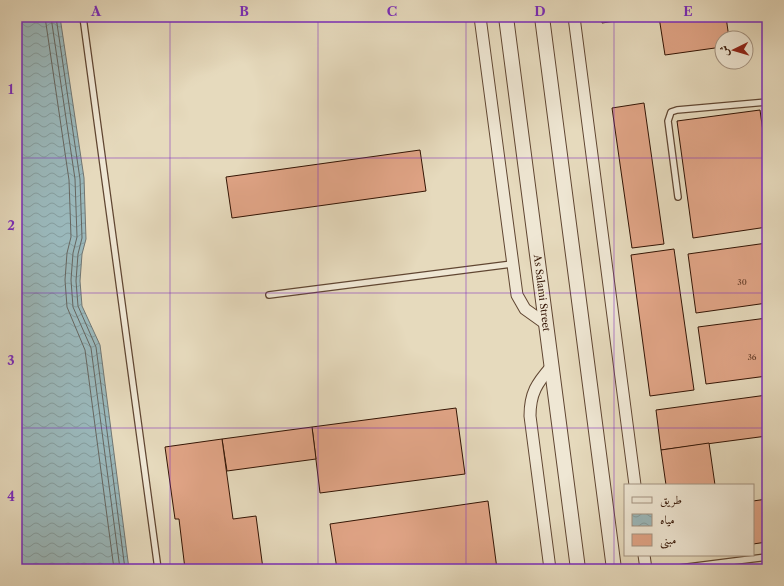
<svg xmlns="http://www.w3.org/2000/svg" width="784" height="586" font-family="'Libre Caslon Text',Amiri,serif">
  <defs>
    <pattern id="water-waves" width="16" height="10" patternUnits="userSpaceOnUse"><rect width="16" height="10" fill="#9ab8bb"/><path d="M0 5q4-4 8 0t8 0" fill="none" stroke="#859d9f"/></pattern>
  </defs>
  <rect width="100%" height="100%" fill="#e6dabd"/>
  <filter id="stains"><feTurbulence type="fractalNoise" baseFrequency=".005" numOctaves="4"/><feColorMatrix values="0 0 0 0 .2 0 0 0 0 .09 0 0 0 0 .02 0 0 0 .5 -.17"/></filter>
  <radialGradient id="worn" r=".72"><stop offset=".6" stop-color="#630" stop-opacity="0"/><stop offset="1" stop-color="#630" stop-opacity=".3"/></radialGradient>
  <polygon fill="url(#water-waves)" stroke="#717672" points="17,17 60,17 84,178 86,239 82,254 80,281 82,306 100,345 129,569 17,569"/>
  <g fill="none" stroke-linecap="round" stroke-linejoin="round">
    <g stroke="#666660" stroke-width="1">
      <polyline points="45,17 69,180 71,237 67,253 65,280 67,307 85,350 114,569"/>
      <polyline points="51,17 75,179 77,237 73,253 71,280 73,307 91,348 120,569"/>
      <polyline points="56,17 80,179 82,238 78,254 76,281 78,306 96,347 125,569"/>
    </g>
  </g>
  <g fill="#e0a486" stroke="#331404">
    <polygon points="602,17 642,17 602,23"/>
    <polygon points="659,17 726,17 729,38 722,38 722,47 665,55"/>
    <polygon points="644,103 664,244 632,248 612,108"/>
    <polygon points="760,110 767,161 767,227 693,238 677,121"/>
    <polygon points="420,150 426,191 232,218 226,177"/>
    <polygon points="767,243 767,303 696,313 688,254"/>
    <polygon points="674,249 694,390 650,396 631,255"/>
    <polygon points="767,318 767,376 706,384 698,327"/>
    <polygon points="767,395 767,436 661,450 656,410"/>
    <polygon points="456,408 465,474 320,493 312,427"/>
    <polygon points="312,427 316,459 227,471 222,439"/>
    <polygon points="222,439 233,519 256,516 263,569 185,569 179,519 175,519 165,447"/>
    <polygon points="709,443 715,485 666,485 661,450"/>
    <polygon points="767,499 767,542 753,544 753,501"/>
    <polygon points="488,501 497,569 352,569 352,567 337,569 330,524"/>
  </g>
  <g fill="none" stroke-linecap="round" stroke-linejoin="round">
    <g stroke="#604632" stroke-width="8">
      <g id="service">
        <polyline points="83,17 158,569"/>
        <polyline points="678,197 668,121 671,112 677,110 767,102"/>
        <polyline points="269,295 512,264"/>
        <polyline points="672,569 767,557"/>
      </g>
    </g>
    <g stroke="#604632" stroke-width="13">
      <g id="minor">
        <polyline points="480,17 517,295 525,309 546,324"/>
        <polyline points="574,17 635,485"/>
        <polyline points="644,555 646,569"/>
        <path d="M550,569l-20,-153c0,-23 7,-33 21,-49"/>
      </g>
    </g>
    <g stroke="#604632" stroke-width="16">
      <g id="tertiary">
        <polyline points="506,17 578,569"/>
        <polyline points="542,17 614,569"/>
      </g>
    </g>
    <use href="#service" stroke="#efe7d4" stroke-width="5.5"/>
    <use href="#minor" stroke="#efe7d4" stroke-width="11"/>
    <use href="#tertiary" stroke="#efe7d4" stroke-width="14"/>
  </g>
  <path fill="none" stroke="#7b2cbf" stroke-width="1" stroke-opacity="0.55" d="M170,17v552M318,17v552M466,17v552M614,17v552M17,158h750M17,293h750M17,428h750"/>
  <g text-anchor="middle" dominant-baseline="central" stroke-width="3" stroke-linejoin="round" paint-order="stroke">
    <g font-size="8" fill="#5e3824">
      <text x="742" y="282">30</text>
      <text x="752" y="357">36</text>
    </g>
    <g font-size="10" fill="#331404" stroke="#efe7d4">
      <text transform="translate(542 293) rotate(83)">As Salami Street</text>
    </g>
  </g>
  <rect width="784" height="586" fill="none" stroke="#e6dabd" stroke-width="44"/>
  <rect x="624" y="484" width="130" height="72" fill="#efe7d4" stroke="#a49381"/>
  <rect x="632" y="497" width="20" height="6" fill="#efe7d4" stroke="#a49381"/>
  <text x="660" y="504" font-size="12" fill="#331404">طريق</text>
  <rect x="632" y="514" width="20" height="12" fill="url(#water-waves)" stroke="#a49381"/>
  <text x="660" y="524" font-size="12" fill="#331404">مياه</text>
  <rect x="632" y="534" width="20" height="12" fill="#e0a486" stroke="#a49381"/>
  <text x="660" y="544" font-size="12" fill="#331404">مبنى</text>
  <g transform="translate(734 50) rotate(265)"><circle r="19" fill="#efe7d4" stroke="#a49381"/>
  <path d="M0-3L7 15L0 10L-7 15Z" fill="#8f2418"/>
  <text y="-6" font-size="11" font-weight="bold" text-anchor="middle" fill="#331404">ش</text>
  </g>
  <rect x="22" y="22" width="740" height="542" fill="none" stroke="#7b2cbf" stroke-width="1.5"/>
  <g font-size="13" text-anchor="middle" font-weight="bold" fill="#7b2cbf">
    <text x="96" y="16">A</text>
    <text x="244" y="16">B</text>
    <text x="392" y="16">C</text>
    <text x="540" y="16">D</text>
    <text x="688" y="16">E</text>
    <text x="11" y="94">1</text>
    <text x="11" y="230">2</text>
    <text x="11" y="365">3</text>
    <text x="11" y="501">4</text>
  </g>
  <rect width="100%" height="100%" filter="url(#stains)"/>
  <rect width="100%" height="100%" fill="url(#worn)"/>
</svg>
